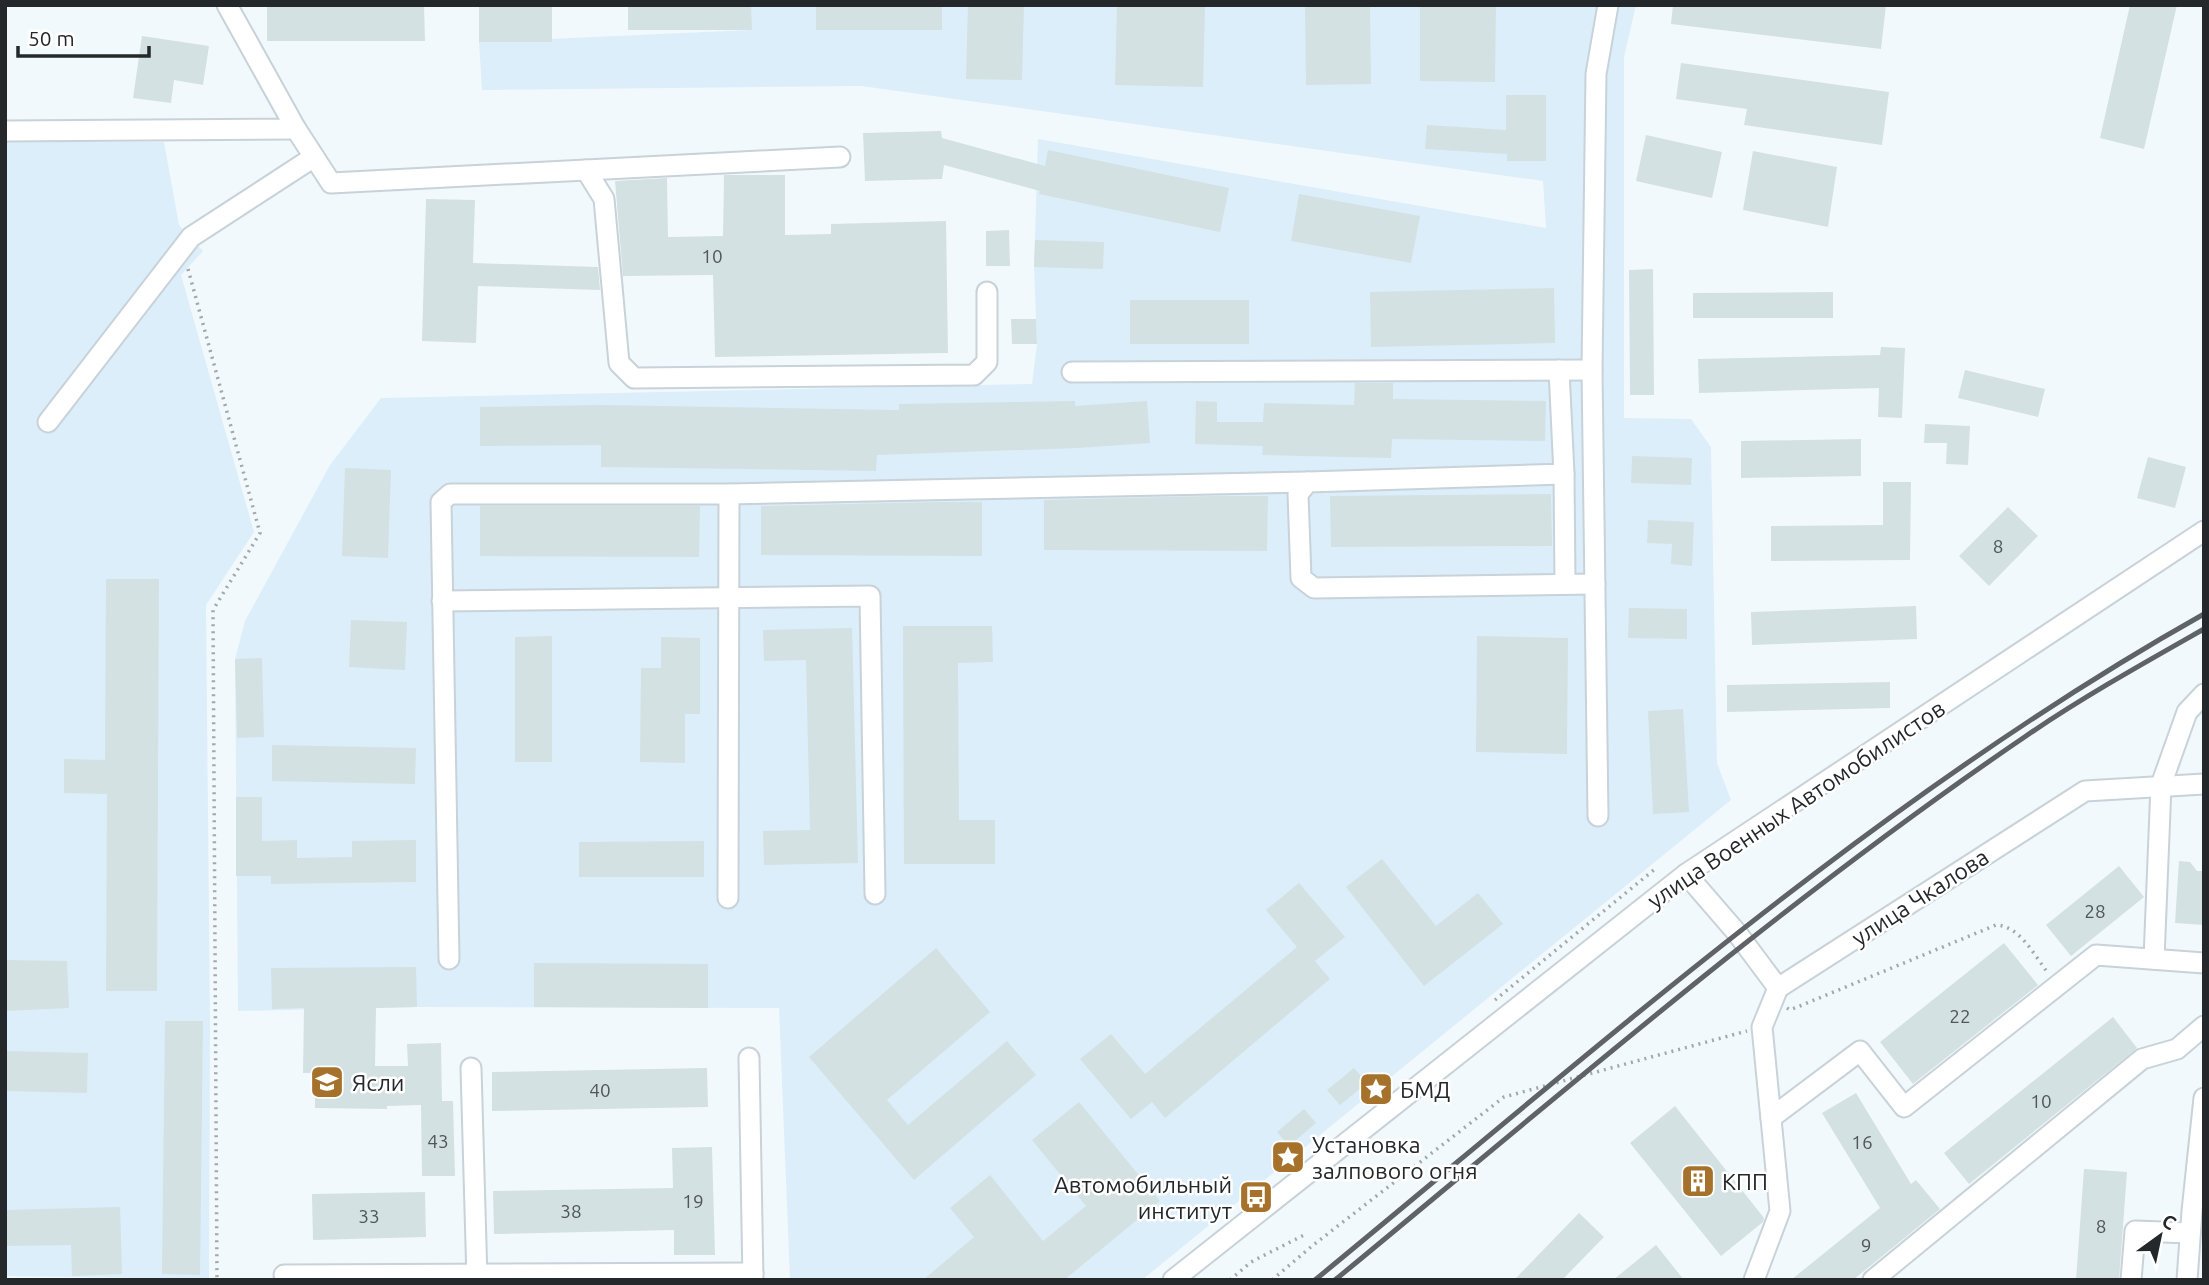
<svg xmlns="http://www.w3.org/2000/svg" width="2209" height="1285" font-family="Ubuntu,sans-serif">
  <rect width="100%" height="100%" fill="#f2f9fd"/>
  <g fill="#dceefa">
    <polygon points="751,5 1636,5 1624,57 1624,418 1691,419 1711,447 1717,763 1731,800 1142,1280 790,1280 779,1008 417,1007 238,1011 235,659 245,621 330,465 381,398 1032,384 1037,344 1034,267 1038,139 1546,228 1543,181 861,86 482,90 479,42 751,30"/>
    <polygon points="5,142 164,142 179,225 203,251 181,275 254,532 206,605 210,1020 209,1279 5,1276"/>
  </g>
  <g fill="#d3e1e2">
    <polygon points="267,5 424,5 425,41 267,41"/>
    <rect x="479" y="5" width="73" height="37"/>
    <polygon points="628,5 751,5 752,30 628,30"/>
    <rect x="816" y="5" width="126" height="25"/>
    <polygon points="968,5 1024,5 1022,80 966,79"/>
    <polygon points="1117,5 1205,5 1203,87 1115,85"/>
    <polygon points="1305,5 1370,5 1371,84 1306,85"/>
    <polygon points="1420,5 1496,5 1495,82 1420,81"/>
    <polygon points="1673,5 1886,5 1881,49 1671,24"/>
    <polygon points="2130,5 2177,5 2144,149 2100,138"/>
    <polygon points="142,36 209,46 203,85 174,80 171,103 133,98"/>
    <polygon points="1681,63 1889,92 1882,145 1744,125 1747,109 1676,99"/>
    <polygon points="1506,95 1546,95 1546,161 1507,161 1507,154 1425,149 1427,125 1506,130"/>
    <polygon points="941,131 942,138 1045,166 1048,150 1229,188 1220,232 1039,194 1040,191 944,165 942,179 865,181 863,133"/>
    <polygon points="1646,135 1722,152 1712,198 1636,181"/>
    <polygon points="1753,151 1837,167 1828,227 1743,210"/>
    <polygon points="724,175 785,175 785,235 831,234 831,224 946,221 948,353 715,357 713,275 623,276 615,181 667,178 668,237 723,236"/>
    <polygon points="1299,194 1420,216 1411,263 1291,241"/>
    <polygon points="426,199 475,200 473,263 598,267 600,290 478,286 476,343 422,341"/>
    <polygon points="1009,230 1010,266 986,266 986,231"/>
    <polygon points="1035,240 1104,242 1103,269 1034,267"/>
    <polygon points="1653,269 1654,395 1630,395 1629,270"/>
    <polygon points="1554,288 1555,343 1371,347 1370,292"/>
    <polygon points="1833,292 1833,318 1693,318 1693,293"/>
    <rect x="1130" y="300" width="119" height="44"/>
    <polygon points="1011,319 1036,319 1037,344 1012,344"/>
    <polygon points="1881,347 1905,348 1902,418 1878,417 1879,388 1699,393 1698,359 1880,355"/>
    <polygon points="1965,370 2045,389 2038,417 1958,398"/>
    <polygon points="1355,383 1393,383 1393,399 1546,401 1545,441 1392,439 1391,458 1262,455 1263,446 1195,444 1196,401 1217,402 1217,422 1263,422 1264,403 1354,405"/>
    <polygon points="1075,401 1075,406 1147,401 1150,443 1078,448 877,455 876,471 601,467 601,445 480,446 480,407 602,405 899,410 899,404"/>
    <polygon points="1925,424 1970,426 1968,465 1946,464 1947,443 1924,443"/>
    <polygon points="1861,439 1861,476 1741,478 1741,441"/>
    <polygon points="1632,456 1692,458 1691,485 1631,483"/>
    <polygon points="2148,457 2186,467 2175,508 2137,498"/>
    <polygon points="345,468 391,470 388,558 342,556"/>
    <polygon points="1883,482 1911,482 1910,560 1771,561 1771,526 1883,525"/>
    <polygon points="1551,494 1552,546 1331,547 1330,496"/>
    <polygon points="1210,496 1268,496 1267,551 1044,550 1044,500"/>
    <polygon points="938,502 982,502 982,556 761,555 761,506"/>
    <polygon points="480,506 700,506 699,557 480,556"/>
    <polygon points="2008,507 2038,536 1989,586 1959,556"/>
    <polygon points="1648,520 1694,522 1692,566 1671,564 1672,544 1647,543"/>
    <polygon points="106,579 159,579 157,991 106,991 107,794 64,793 64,759 105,760"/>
    <polygon points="1916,606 1917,639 1752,645 1751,612"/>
    <polygon points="1629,608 1687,609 1687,639 1628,638"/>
    <polygon points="351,620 407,622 405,670 349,667"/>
    <polygon points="903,626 992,626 993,662 958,663 959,820 995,820 995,864 904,864"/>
    <polygon points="852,628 858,863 764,865 763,831 810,830 806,660 764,661 763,630"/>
    <polygon points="552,636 552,762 515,762 515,637"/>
    <polygon points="1477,636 1568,638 1567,754 1476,752"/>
    <polygon points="661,637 700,638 700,714 685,714 685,763 640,762 641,668 661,668"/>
    <polygon points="262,658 264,737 237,738 235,659"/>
    <polygon points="1890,682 1890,708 1727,712 1727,685"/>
    <polygon points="1683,709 1689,812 1653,814 1648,711"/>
    <polygon points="272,745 416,748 415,784 272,781"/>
    <polygon points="236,797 262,797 262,841 297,840 297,858 352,857 352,841 416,840 416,882 271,884 271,876 236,876"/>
    <polygon points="704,841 704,877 579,877 579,842"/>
    <polygon points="1382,859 1436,926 1478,893 1503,924 1424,986 1346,887"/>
    <polygon points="2179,861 2190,862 2197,871 2204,871 2204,925 2175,923"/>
    <polygon points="2119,866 2144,897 2071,956 2046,925"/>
    <polygon points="1299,883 1345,937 1315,961 1330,979 1165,1118 1152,1102 1131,1119 1080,1059 1111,1034 1145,1074 1297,947 1266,910"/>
    <polygon points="2004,943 2038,985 1913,1084 1880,1042"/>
    <polygon points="936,948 990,1012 887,1100 908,1125 1007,1041 1036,1075 914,1180 809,1057"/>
    <polygon points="5,960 67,961 69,1008 5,1011"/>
    <polygon points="534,963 708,964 708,1008 534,1007"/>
    <polygon points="416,967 417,1007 376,1008 375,1066 408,1066 407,1044 441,1043 442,1101 453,1101 455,1176 422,1176 421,1105 387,1106 387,1109 315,1108 315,1073 303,1073 304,1008 272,1009 271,968"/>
    <polygon points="2113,1017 2137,1048 1969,1184 1944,1153"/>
    <polygon points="165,1021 203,1021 200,1275 162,1274"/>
    <polygon points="6,1051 88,1053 87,1093 6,1091"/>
    <polygon points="707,1068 708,1107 492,1111 492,1072"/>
    <polygon points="1354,1068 1367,1083 1340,1105 1327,1090"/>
    <polygon points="1856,1093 1911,1184 1916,1180 1940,1209 1853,1280 1791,1280 1880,1208 1822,1113"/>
    <polygon points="1079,1102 1160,1201 1064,1280 923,1280 974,1237 950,1208 990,1175 1043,1241 1086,1206 1032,1140"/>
    <polygon points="1675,1106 1764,1218 1763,1222 1721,1256 1630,1143"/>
    <polygon points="1304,1109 1316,1123 1289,1146 1277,1132"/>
    <polygon points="712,1147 715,1255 674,1255 674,1230 494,1234 493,1191 673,1188 672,1148"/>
    <polygon points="2084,1169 2127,1172 2119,1280 2076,1280"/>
    <polygon points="425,1192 426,1237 313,1240 312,1194"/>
    <polygon points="120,1207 122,1274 72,1276 71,1245 5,1246 5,1210"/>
    <polygon points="1579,1213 1604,1237 1562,1280 1514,1280"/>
    <polygon points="1656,1245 1684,1280 1613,1280"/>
  </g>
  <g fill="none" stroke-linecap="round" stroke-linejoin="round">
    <g stroke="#c8d2d9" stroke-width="23">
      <g id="minor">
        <polyline points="296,129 331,183 840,157"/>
        <polyline points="5,131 296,129 227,5"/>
        <polyline points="586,170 604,199 619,363 634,378 974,375 987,362 987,292"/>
        <polyline points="1559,370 1564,474 1308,482 1298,494 1301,578 1314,588 1595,584"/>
        <polyline points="1072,372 1592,370"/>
        <polyline points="48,422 191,237 314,157"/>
        <polyline points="1564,474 1565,584"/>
        <polyline points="442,601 870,596 875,894"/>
        <polyline points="1598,816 1592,370 1596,74 1608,5"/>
        <polyline points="1686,874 1737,933 1778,988"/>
        <polyline points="728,898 729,494"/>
        <polyline points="449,959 441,502 450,494 729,494 1308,482"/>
        <polyline points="2154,959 2161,785 2187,712 2204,694"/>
        <polyline points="1778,988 2085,791 2204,784"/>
        <polyline points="749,1058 753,1280"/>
        <polyline points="471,1068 477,1280"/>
        <polyline points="1771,1118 1860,1051 1904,1107 2096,955 2204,963"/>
        <polyline points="284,1275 753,1273"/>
        <polyline points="1173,1280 1686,874 2204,531"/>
        <polyline points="1754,1280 1780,1211 1762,1027 1778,988"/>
        <polyline points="1873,1280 2142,1059 2177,1049 2204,1026"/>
        <polyline points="2131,1280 2135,1231 2190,1233"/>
        <polyline points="2187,1280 2192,1211 2204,1098"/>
      </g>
    </g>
    <g stroke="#a1a7aa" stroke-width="3.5" stroke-dasharray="2 5" stroke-linecap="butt">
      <polyline points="188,269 260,533 213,610 217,1280"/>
      <polyline points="1495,1000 1655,869"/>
      <path d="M1787,1008l3,2 206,-85c24,1 38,30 52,48"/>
      <polyline points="1230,1280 1251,1262 1304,1235"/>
      <polyline points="1272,1280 1312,1246 1504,1097 1747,1031"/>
    </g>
    <use href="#minor" stroke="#fff" stroke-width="19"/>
    <g stroke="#5f6367" stroke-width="5">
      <path d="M1315,1280c286,-235 565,-484 889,-666"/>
      <path d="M1335,1280c226,-186 448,-379 691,-544 57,-39 118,-73 178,-107"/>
    </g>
  </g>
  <defs>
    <g id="school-square" transform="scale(1.75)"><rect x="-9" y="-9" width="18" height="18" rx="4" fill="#a6722b" stroke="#fff"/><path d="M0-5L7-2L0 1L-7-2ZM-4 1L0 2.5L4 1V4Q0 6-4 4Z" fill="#fff"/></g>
    <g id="sight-square" transform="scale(1.75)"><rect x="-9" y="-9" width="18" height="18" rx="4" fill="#a6722b" stroke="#fff"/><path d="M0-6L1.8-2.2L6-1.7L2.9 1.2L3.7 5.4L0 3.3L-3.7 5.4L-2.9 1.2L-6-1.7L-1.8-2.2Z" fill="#fff"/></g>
    <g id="building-square" transform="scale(1.75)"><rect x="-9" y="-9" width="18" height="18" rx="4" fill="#a6722b" stroke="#fff"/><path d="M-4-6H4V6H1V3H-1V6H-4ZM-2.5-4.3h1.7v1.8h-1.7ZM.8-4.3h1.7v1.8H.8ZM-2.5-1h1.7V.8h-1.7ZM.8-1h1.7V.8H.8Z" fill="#fff"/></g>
    <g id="bus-square" transform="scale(1.75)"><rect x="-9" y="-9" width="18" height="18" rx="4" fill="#a6722b" stroke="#fff"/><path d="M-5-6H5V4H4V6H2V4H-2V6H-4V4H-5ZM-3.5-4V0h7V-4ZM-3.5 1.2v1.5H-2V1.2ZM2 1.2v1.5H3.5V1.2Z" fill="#fff"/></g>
  </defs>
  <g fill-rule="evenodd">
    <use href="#school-square" x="327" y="1082"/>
    <use href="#sight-square" x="1376" y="1089"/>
    <use href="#sight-square" x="1288" y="1157"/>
    <use href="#building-square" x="1698" y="1181"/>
    <use href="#bus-square" x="1256" y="1197"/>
  </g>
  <g text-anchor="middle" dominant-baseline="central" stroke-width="5" stroke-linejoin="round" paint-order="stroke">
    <g font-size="19" fill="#505659">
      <text x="712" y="256">10</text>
      <text x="1998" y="546">8</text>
      <text x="2095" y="911">28</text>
      <text x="1960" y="1016">22</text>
      <text x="600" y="1090">40</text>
      <text x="2041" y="1101">10</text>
      <text x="438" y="1141">43</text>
      <text x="1862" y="1142">16</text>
      <text x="693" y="1201">19</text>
      <text x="571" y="1211">38</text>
      <text x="369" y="1216">33</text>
      <text x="2101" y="1226">8</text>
      <text x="1866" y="1245">9</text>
    </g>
    <g font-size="23" fill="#24282b" stroke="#fff">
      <text transform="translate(1796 804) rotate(-34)">улица Военных Автомобилистов</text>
      <text transform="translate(1920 897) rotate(-33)">улица Чкалова</text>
    </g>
    <g font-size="23" fill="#24282b" stroke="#fff" text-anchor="start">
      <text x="352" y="1082">Ясли</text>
      <text x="1400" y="1089">БМД</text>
      <text x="1312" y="1144">Установка<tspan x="1312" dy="26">залпового огня</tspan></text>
      <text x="1722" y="1181">КПП</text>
      <text x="1232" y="1184" text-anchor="end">Автомобильный<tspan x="1232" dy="26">институт</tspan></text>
    </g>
  </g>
  <rect width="2209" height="1285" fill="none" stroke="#24282b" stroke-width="14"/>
  <g transform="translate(2160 1236) rotate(33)" stroke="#ffffff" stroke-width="5" paint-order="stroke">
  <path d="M0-5L12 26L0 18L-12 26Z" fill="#24282b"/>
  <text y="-10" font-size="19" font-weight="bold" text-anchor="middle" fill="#24282b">С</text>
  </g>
  <path d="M18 46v10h131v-10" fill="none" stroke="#24282b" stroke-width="3.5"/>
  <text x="28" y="46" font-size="21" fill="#24282b" stroke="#ffffff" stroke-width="5" paint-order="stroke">50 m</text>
</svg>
